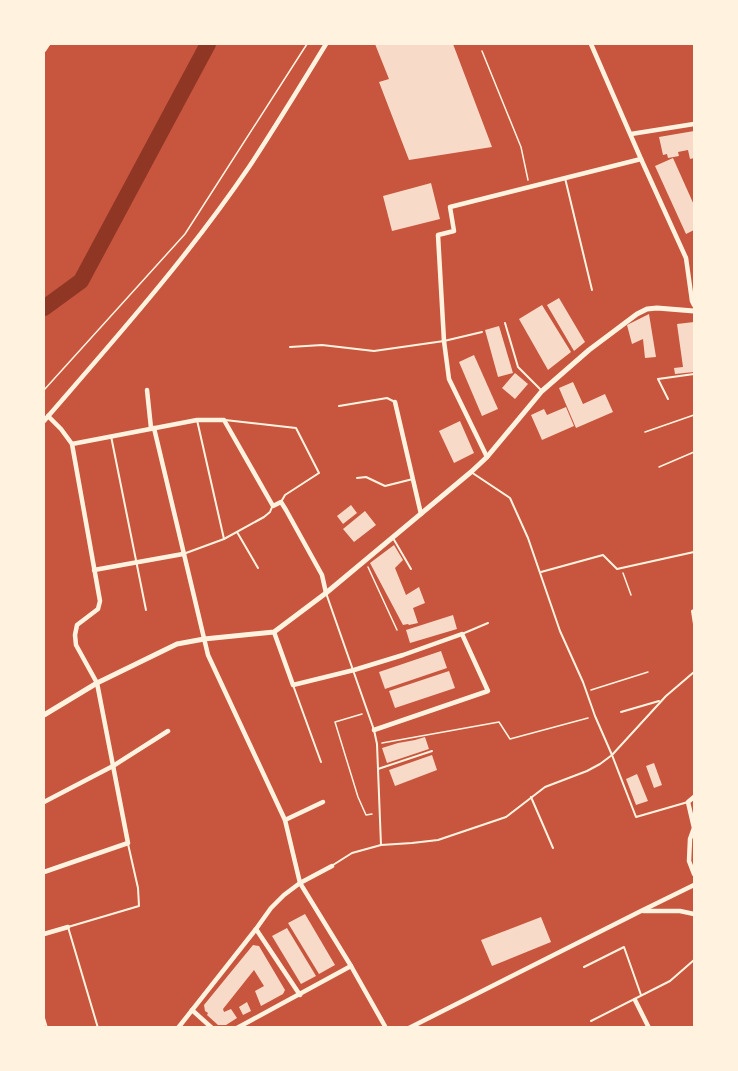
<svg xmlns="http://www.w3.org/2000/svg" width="738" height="1071" font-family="Arial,sans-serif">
  <rect width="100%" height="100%" fill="#c8553d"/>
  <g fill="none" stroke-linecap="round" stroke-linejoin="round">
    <polyline stroke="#8f3625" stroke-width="16" points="44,308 81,281 208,44"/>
  </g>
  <g fill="#f7dbc8">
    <polygon points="375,44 453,44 492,147 409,160 379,82 389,79"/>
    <polygon points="694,131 694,158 690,159 688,150 678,152 679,156 668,158 667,154 663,155 659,137"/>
    <polygon points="673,158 694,205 694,230 686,234 655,166"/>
    <polygon points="431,183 440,219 392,231 383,196"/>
    <polygon points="559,298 585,342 574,351 547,305"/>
    <polygon points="542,305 571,352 548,370 519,319"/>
    <polygon points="649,314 656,357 645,358 643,339 632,344 627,325"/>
    <polygon points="694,322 694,372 675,374 674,368 683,367 677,324"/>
    <polygon points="499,326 513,373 498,377 485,330"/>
    <polygon points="474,355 498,409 482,416 459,362"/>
    <polygon points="515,373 528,384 515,399 502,388"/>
    <polygon points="573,382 583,404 605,394 613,412 576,428 559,388"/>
    <polygon points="566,407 574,426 542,440 531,415 544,409 547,415"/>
    <polygon points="460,421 474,453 454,463 439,431"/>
    <polygon points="351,505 357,513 343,524 337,516"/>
    <polygon points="365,511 376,525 354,542 343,529"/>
    <polygon points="394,545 403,560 395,568 406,595 419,587 425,603 413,608 418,623 409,625 408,624 403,625 370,563"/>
    <polygon points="453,615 457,629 410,643 406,630"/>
    <polygon points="441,651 447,668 385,689 379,672"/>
    <polygon points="449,671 455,688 395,708 389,691"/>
    <polygon points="425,737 429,749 387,763 382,748 398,743 415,740"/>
    <polygon points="432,755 437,770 395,786 389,770"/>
    <polygon points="654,763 662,785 654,788 646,766"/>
    <polygon points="637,774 648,801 636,805 626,779"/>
    <polygon points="305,914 335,965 319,974 288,923"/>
    <polygon points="541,917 551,942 492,966 481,940"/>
    <polygon points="287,928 316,976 301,984 272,936"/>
    <polygon points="253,945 259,946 285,990 283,994 261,1006 255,991 264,986 254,970 223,1009 224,1012 231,1009 237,1018 226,1025 218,1025 207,1015 208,1013 205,1011 204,1005"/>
    <polygon points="247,1002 251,1011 243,1015 239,1007"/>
  </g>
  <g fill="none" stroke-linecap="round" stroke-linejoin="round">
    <g stroke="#fff3e0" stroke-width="1.5">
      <polyline points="482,51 521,147 528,180"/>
      <polyline points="44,390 185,234 307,44"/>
      <polyline points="645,432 694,415"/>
      <polyline points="659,467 694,452"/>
      <polyline points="368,567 397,630"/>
      <polyline points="623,573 631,595"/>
      <polyline points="591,690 648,672"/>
      <polyline points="362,714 335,722 358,797 366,815 372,814"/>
      <polyline points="382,743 499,722 510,739 588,718"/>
    </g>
    <g stroke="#fff3e0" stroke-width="2">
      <polyline points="565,178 592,290"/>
      <polyline points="505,323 518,367 542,391"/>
      <polyline points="290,347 322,345 374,351 444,341 482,332"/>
      <polyline points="668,399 658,379 694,374"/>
      <polyline points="339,406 387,398 395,402"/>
      <polyline points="197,420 224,539"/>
      <polyline points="225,420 296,428 319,473 285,495 281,502"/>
      <polyline points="111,436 146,610"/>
      <polyline points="471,472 510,498 528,538 560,631 583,682 595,716 612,755 636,817 688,802"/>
      <polyline points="357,478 366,477 385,486 413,479"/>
      <polyline points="237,532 258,568"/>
      <polyline points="393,538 411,569"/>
      <polyline points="186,553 224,539 264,517 270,512 272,507"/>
      <polyline points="541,572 603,555 617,569 694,552"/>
      <polyline points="326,593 374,730 377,744 381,845"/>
      <polyline points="694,610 692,611 694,624"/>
      <polyline points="462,634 488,623"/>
      <polyline points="293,685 321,762"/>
      <polyline points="621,712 659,701"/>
      <polyline points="378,769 432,751"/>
      <polyline points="531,797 553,848"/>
      <polyline points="333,865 352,853 381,845 412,843 438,840 506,817 545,787 587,771 600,764 612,755 666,696 694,672"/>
      <polyline points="584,967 624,947 641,995"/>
      <polyline points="44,1018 47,1028"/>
      <polyline points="591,1021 670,981 694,960"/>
      <polyline points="98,1028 68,927 139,906 138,888 128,844"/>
    </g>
    <g stroke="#fff3e0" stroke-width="4.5">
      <polyline points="591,44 641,159 686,258 692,301 694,305"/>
      <polyline points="44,50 48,44"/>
      <polyline points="631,134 694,124"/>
      <polyline points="147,390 151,428"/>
      <polyline points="395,402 421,514"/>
      <polyline points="48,416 61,429 72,444"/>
      <path d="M44,421c71,-82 144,-164 205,-254 27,-41 52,-82 77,-123"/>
      <polyline points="154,428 208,655 285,820 300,883 351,966 386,1028"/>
      <polyline points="487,457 449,379 444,341 438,235 454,231 450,207 641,159"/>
      <polyline points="94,570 183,554"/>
      <polyline points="274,632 293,685 354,670 403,655 462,634 488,691 374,730"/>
      <polyline points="694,797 688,802 694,828 690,839 689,861 694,874"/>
      <polyline points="44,802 113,766 168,731"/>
      <polyline points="285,820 323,802"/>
      <polyline points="44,872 128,843 97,683 76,645 75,635 77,625 98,609 100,601 72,444 197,420 224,420 273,506 281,502 286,510 322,575 326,593"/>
      <polyline points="643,911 680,911 694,914"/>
      <polyline points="256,929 300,995"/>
      <polyline points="44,934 68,927"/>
      <polyline points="635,1000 649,1028"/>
      <polyline points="192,1010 212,1028"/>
      <polyline points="178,1028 256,929 271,908 284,895 300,883 332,866"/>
      <polyline points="237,1028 351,966"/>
      <polyline points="409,1028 641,911 694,885"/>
    </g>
    <polyline stroke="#fff3e0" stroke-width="5" points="44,715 97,683 177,644 204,639 274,632 326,593 471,472 487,457 542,391 589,350 637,314 647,309 657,308 694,311"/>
  </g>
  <rect width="738" height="1071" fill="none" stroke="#fff3e0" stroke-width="90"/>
</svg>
